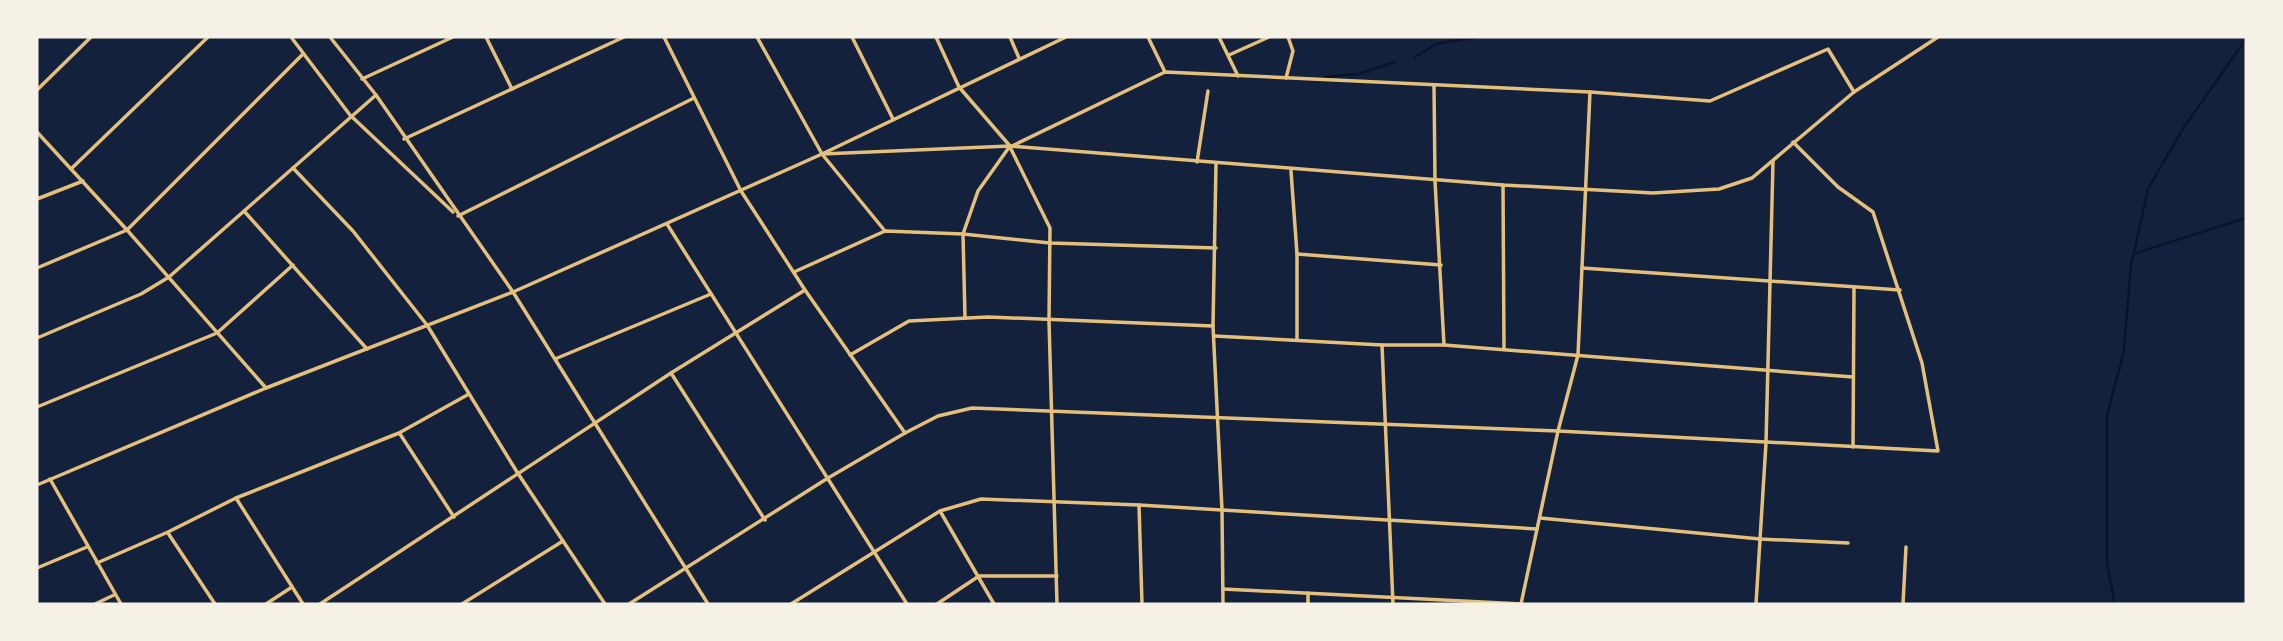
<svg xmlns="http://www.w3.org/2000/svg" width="2283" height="641" font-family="Mulish,sans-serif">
  <rect width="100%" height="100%" fill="#14213d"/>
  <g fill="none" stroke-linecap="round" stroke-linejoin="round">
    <g stroke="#0b132b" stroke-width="2.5">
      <polyline points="1415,57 1436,44 1478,37"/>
      <polyline points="1324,77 1359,74 1395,62"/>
      <polyline points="2136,253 2246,218"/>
      <polyline points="2115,604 2107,564 2107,416 2124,350 2131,266 2148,189 2184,127 2246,39"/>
    </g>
    <g stroke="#e5c07b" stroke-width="3.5">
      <polyline points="291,37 350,115 453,212"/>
      <polyline points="330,37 376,95 513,292 708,604"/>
      <polyline points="486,37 512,89"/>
      <polyline points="664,37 741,191 805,290 905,433"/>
      <polyline points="757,37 822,154 885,231"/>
      <polyline points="852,37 893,119"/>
      <polyline points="936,37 959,87 1010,146 978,191 963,234 965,318"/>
      <polyline points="1010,37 1019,58"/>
      <polyline points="1148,37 1165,72"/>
      <polyline points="1219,37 1238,76"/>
      <polyline points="1229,55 1269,37"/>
      <polyline points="1286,78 1293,51 1288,37"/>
      <polyline points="362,79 453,37"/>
      <polyline points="1434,85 1435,181 1444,345"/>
      <polyline points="37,90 91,37"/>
      <polyline points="37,132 127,230 266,388"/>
      <polyline points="404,139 624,37"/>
      <polyline points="1012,146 1165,72 1590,92 1710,101 1828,49 1854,92"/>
      <polyline points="1010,147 1050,228 1049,321 1057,604"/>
      <polyline points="822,154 1010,146 1503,185 1653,193 1719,189 1752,178 1854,92 1938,37"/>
      <polyline points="1197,162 1208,91"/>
      <polyline points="1216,164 1213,326 1222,510 1223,604"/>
      <polyline points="293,168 353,231 427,325 517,472 605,604"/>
      <polyline points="71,169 208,37"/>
      <polyline points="1291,171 1297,254 1297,340"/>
      <polyline points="1503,185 1504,349"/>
      <polyline points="37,199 83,181"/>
      <polyline points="244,211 367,349"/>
      <polyline points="458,216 694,98"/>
      <polyline points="667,224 907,604"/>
      <polyline points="1297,254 1441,265"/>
      <polyline points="37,268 127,230 302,55"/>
      <polyline points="1582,268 1900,290"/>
      <polyline points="794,272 885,231 963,234 1050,243 1216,248"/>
      <polyline points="1214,336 1382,345 1444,345 1853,377"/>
      <polyline points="37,338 141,294 169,277 376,95"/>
      <polyline points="1382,345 1393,604"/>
      <polyline points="850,355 909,321 988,317 1213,326"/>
      <polyline points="555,359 711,294"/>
      <polyline points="671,373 765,520"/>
      <polyline points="37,407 217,333 293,265"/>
      <polyline points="400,434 454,517"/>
      <polyline points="1853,447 1854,288"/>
      <polyline points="50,479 121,604"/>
      <polyline points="37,485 266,388 513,292 822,154 1066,37"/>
      <polyline points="236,498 303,604"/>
      <polyline points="1139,505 1142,604"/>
      <polyline points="940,511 994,604"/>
      <polyline points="1540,518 1760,539 1848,543"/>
      <polyline points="168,533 215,604"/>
      <polyline points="97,563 168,532 236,498 399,433 469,394"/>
      <polyline points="37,568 87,547"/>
      <polyline points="1223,589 1522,604"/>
      <polyline points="1308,593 1308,604"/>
      <polyline points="95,604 114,595"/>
      <polyline points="266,604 292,587"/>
      <polyline points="320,604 671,373 805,290"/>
      <polyline points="462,604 563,541"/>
      <polyline points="629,604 828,478 905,433 938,416 972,408 1558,431 1938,451 1922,363 1873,212 1838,187 1793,142"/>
      <polyline points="791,604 940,511 981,499 1139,505 1537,529"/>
      <polyline points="937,604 979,576 1057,576"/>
      <polyline points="1521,604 1558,431 1578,355 1590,92"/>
      <polyline points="1756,604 1766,443 1773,162"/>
      <polyline points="1903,604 1906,547"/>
    </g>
  </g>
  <rect width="2283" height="641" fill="none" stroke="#f6f1e7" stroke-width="77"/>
</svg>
